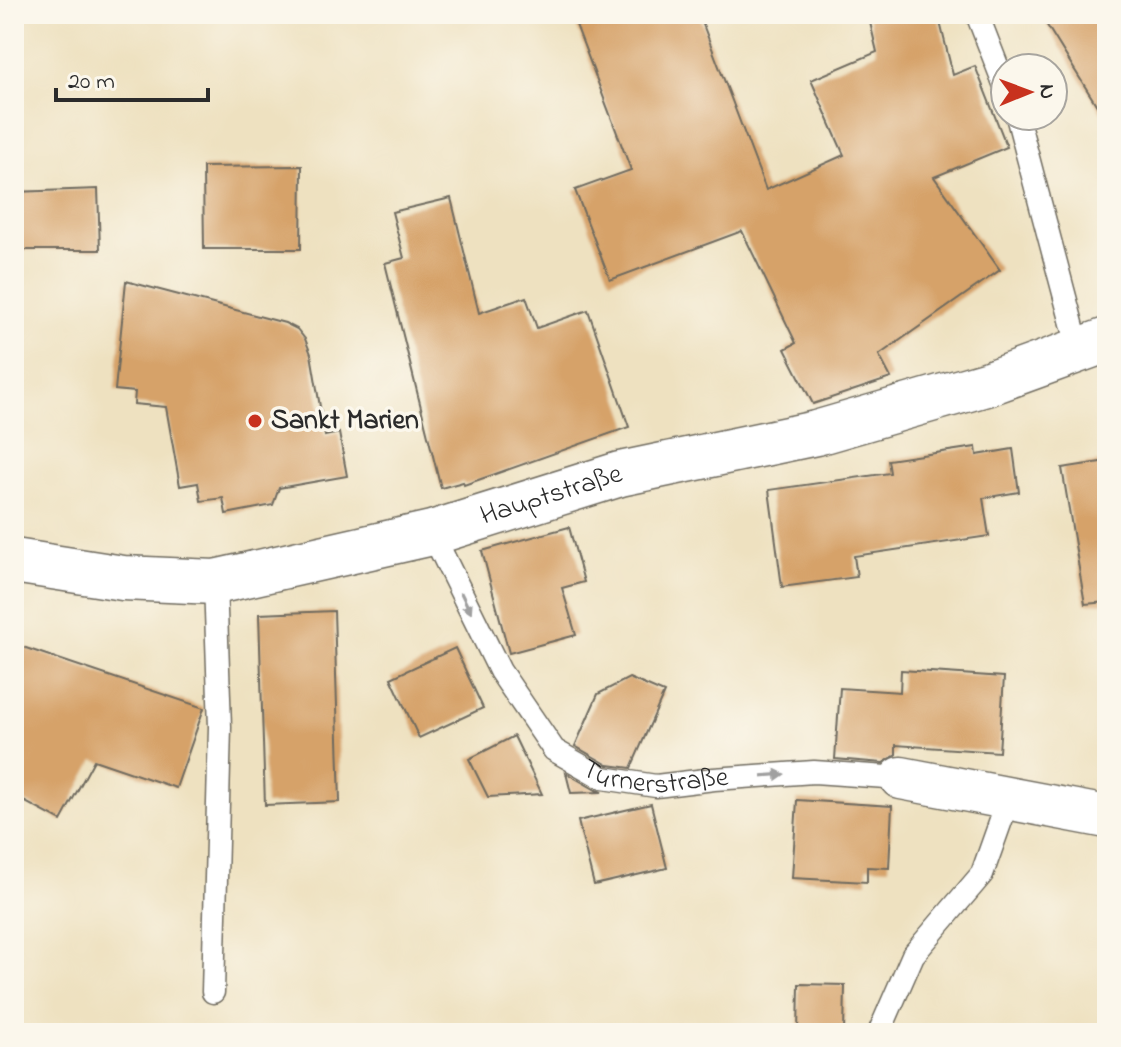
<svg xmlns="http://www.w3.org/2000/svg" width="1121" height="1047" font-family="'Indie Flower',sans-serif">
  <rect width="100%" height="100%" fill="#fbf7ec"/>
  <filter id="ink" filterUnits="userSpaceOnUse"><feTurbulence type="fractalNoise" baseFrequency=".0125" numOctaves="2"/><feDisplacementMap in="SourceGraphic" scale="16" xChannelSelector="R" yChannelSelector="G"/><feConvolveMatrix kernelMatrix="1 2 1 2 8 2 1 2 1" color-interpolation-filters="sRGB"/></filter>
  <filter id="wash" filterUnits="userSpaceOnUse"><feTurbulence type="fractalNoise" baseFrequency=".006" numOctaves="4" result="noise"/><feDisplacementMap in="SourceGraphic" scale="32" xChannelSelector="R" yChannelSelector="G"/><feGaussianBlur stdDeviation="1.8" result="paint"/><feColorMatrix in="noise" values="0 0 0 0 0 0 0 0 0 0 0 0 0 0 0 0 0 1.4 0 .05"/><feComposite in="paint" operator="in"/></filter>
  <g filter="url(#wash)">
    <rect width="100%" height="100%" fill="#eee1c0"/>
    <g id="blocks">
      <g fill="#d6a269">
        <polygon points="572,14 699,14 766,190 844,155 811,80 877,52 868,14 938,14 953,75 975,66 1007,147 934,177 1000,270 879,355 891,378 813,404 785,349 796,343 742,231 610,280 575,190 631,170"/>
        <polygon points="1040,14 1107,14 1107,122"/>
        <polygon points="302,166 301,249 204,249 203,167"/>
        <polygon points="98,189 100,250 14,250 14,192"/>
        <polygon points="451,198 479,313 526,297 537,328 588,310 629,427 464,485 463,482 441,488 385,263 404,258 392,212"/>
        <polygon points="126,281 285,323 297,329 305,339 311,354 325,436 339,433 347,476 279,488 273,505 226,514 223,498 201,501 198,483 180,486 166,407 134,404 135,392 115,390"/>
        <polygon points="976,447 977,455 1013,449 1019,492 983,498 989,536 854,556 857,577 782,587 769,490 890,473 888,460"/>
        <polygon points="1107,461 1107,602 1085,604 1062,468"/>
        <polygon points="569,527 584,582 562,588 576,635 509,653 482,551"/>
        <polygon points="334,611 340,802 265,805 259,614"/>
        <polygon points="14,644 204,708 176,788 94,760 61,821 14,796"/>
        <polygon points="455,648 483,708 419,738 391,678"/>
        <polygon points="901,670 1004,677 999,752 896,745 896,755 883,763 835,759 840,688 900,692"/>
        <polygon points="629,678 664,693 631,768 608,765 575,746 598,694"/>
        <polygon points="514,736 542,794 488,797 469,759"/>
        <polygon points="566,773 596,790 602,792 571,793"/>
        <polygon points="797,800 892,806 889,868 867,867 867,882 792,878"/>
        <polygon points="651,804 667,868 594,885 578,821"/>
        <polygon points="799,984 845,985 844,1033 798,1033"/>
      </g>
    </g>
  </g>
  <g filter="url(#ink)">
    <use href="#blocks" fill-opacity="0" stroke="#6f6b5f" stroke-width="2"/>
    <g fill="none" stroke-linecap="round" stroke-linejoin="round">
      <g stroke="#6f6b5f" stroke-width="25">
        <g id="lane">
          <polyline points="977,14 1005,86"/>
          <polyline points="1017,116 1079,350"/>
          <path id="s1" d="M432,533l68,138 54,79 49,28 53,8 58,-7 100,-7 87,6"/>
          <polyline points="213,992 220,727 215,582"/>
          <polyline points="879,1033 913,955 982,874 1009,798"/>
        </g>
      </g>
      <g stroke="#6f6b5f" stroke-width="45">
        <polyline id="street" points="901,778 1107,817"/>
      </g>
      <g stroke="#6f6b5f" stroke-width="47">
        <g id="secondary">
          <path id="s2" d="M14,561l109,17 92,4 217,-49 188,-59 196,-41 173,-50 118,-43"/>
        </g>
      </g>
      <use href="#lane" stroke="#fff" stroke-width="22"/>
      <use href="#street" stroke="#fff" stroke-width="42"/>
      <use href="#secondary" stroke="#fff" stroke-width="44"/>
    </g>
    <defs><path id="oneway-solid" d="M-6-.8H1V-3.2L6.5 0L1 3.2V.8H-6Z" transform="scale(2)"/></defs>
    <g fill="#a0a0a0">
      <use href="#oneway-solid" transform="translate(466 603) rotate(64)"/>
      <use href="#oneway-solid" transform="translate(773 775) rotate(-4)"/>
    </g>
  </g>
  <circle fill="#c8321e" stroke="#fbf7ec" stroke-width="3" cx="255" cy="421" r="8"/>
  <g text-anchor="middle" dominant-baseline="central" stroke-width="7" stroke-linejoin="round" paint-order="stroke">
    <g font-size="28" font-weight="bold" fill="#2b2b2b" stroke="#fbf7ec" text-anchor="start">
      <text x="271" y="421">Sankt Marien</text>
    </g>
    <g font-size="28" fill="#2b2b2b" stroke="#fbf7ec">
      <text stroke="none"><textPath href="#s2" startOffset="550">Hauptstraße</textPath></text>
      <text stroke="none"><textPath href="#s1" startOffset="358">Turnerstraße</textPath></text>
    </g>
  </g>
  <rect width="1121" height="1047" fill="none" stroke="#fbf7ec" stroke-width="48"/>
  <g transform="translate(1029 92) rotate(89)"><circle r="38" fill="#fbf7ec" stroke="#a8a59f" stroke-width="2"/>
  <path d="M0-6L14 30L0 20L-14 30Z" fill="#c8321e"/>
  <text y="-12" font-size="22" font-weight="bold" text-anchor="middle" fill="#2b2b2b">N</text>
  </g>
  <path d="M56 88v12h152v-12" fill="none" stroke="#2b2b2b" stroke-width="4"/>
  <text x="68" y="88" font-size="24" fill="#2b2b2b" stroke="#fbf7ec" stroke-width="6" paint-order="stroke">20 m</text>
</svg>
